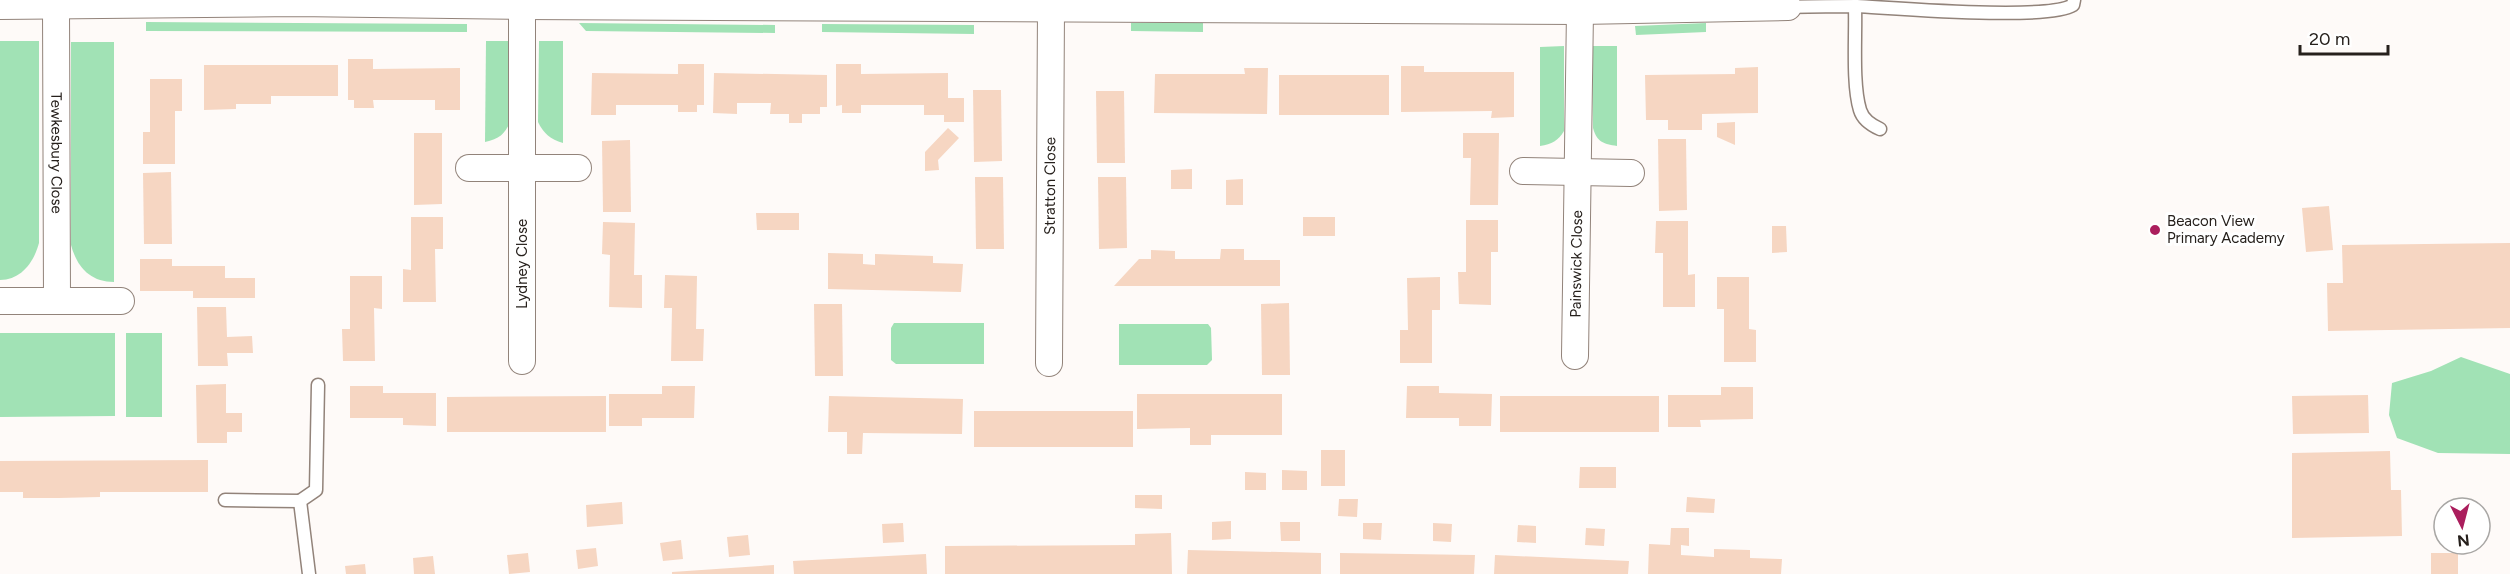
<svg xmlns="http://www.w3.org/2000/svg" width="2510" height="574" font-family="Figtree,sans-serif">
  <rect width="100%" height="100%" fill="#fefaf8"/>
  <g fill="#a1e2b5">
    <polygon points="146,22 467,24 467,32 146,31"/>
    <polygon points="579,23 775,25 775,33 586,31"/>
    <polygon points="1131,23 1203,23 1203,32 1131,31"/>
    <polygon points="1706,23 1706,32 1636,35 1635,26"/>
    <polygon points="822,24 974,25 974,34 822,32"/>
    <path d="M0,41h39v202c-5,19 -18,37 -39,37z"/>
    <path d="M486,41h25l-1,81c-5,12 -11,17 -25,20z"/>
    <path d="M539,41h24v102c-13,-4 -19,-9 -25,-21z"/>
    <path d="M71,42h43v240c-24,0 -37,-15 -43,-37z"/>
    <path d="M1564,46v85c-6,10 -12,13 -24,15v-99z"/>
    <path d="M1592,46h25v100c-14,-2 -20,-4 -24,-18z"/>
    <polygon points="894,323 984,323 984,364 896,364 891,360 891,328"/>
    <polygon points="1119,324 1208,324 1211,328 1212,360 1207,365 1119,365"/>
    <polygon points="0,333 115,333 115,416 0,417"/>
    <rect x="126" y="333" width="36" height="84"/>
    <polygon points="2461,357 2510,374 2510,454 2438,453 2397,438 2389,415 2392,383 2431,371"/>
  </g>
  <g fill="#f6d6c2">
    <polygon points="348,59 373,59 373,69 460,68 460,110 435,110 435,100 373,100 374,108 354,108 354,100 348,100"/>
    <polygon points="678,64 704,64 704,105 697,105 697,112 678,112 678,105 616,105 616,115 591,115 592,73 678,74"/>
    <polygon points="836,64 861,64 861,74 948,73 948,98 964,98 964,122 944,122 944,115 924,115 924,105 861,105 861,113 842,113 842,105 836,106"/>
    <polygon points="204,65 338,65 338,96 271,96 271,104 236,104 236,109 204,110"/>
    <polygon points="1401,66 1424,66 1424,72 1514,72 1514,117 1491,118 1492,111 1401,112"/>
    <polygon points="1758,67 1758,113 1702,114 1702,130 1668,130 1668,120 1646,120 1645,75 1735,74 1735,68"/>
    <polygon points="1244,68 1268,68 1267,114 1154,113 1155,74 1245,74"/>
    <polygon points="714,73 827,75 827,107 820,107 820,114 802,114 802,123 789,123 789,114 770,114 771,103 737,103 737,114 713,113"/>
    <rect x="1279" y="75" width="110" height="40"/>
    <polygon points="150,79 182,79 182,111 175,111 175,164 143,164 143,132 150,132"/>
    <polygon points="973,90 1001,90 1002,161 974,162"/>
    <polygon points="1096,91 1124,91 1125,163 1097,163"/>
    <polygon points="1735,122 1735,145 1717,137 1717,123"/>
    <polygon points="948,128 959,138 938,160 939,170 925,171 925,152"/>
    <polygon points="414,133 442,133 442,204 414,205"/>
    <polygon points="1463,133 1499,133 1498,205 1470,205 1471,158 1463,158"/>
    <polygon points="1658,139 1686,139 1687,210 1659,211"/>
    <polygon points="630,140 631,212 603,212 602,141"/>
    <polygon points="1192,169 1192,189 1171,189 1171,170"/>
    <polygon points="171,172 172,244 144,244 143,173"/>
    <polygon points="975,177 1003,177 1004,249 976,249"/>
    <polygon points="1098,177 1126,177 1127,248 1099,249"/>
    <polygon points="1243,179 1243,205 1226,205 1226,180"/>
    <polygon points="2329,206 2333,250 2306,252 2302,208"/>
    <polygon points="756,213 799,213 799,230 757,230"/>
    <polygon points="411,217 443,217 443,249 435,249 436,302 403,302 403,269 411,270"/>
    <rect x="1303" y="217" width="32" height="19"/>
    <polygon points="1466,220 1498,220 1498,252 1491,252 1491,305 1459,304 1458,272 1466,272"/>
    <polygon points="1656,221 1688,221 1688,275 1695,274 1695,307 1663,307 1663,253 1655,253"/>
    <polygon points="603,222 635,223 634,275 642,275 642,308 609,307 610,255 602,254"/>
    <polygon points="1772,226 1786,226 1787,252 1772,253"/>
    <polygon points="2510,243 2510,328 2328,331 2327,283 2343,283 2342,245"/>
    <polygon points="1221,249 1244,249 1244,260 1280,260 1280,286 1114,286 1139,259 1151,259 1151,250 1175,251 1175,259 1220,259"/>
    <polygon points="828,253 863,254 863,264 875,265 875,254 933,256 933,263 963,264 961,292 828,289"/>
    <polygon points="140,259 172,259 172,266 225,266 225,278 255,278 255,298 193,298 193,291 140,291"/>
    <polygon points="665,275 697,276 696,329 704,329 703,361 671,361 672,308 664,308"/>
    <polygon points="350,276 382,276 382,309 374,308 375,361 343,361 342,329 350,329"/>
    <polygon points="1440,277 1440,310 1432,310 1432,363 1400,363 1400,330 1408,330 1407,278"/>
    <polygon points="1717,277 1749,277 1749,329 1756,330 1756,362 1724,362 1724,309 1717,309"/>
    <polygon points="1289,303 1290,375 1262,375 1261,304"/>
    <polygon points="814,304 842,304 843,376 815,376"/>
    <polygon points="197,307 226,307 227,337 252,336 253,353 227,353 228,366 198,366"/>
    <polygon points="226,384 226,413 242,413 242,432 227,432 227,443 197,443 196,385"/>
    <polygon points="350,386 383,386 383,393 436,393 436,426 403,425 403,418 350,418"/>
    <polygon points="662,386 695,386 694,418 642,418 642,426 609,426 609,394 662,394"/>
    <polygon points="1407,386 1439,386 1439,393 1492,394 1491,426 1459,426 1459,418 1406,418"/>
    <polygon points="1721,387 1753,387 1753,419 1700,420 1701,427 1668,427 1668,395 1721,395"/>
    <polygon points="1137,394 1282,394 1282,435 1211,435 1211,445 1190,445 1190,428 1137,429"/>
    <polygon points="2368,395 2369,433 2293,434 2292,396"/>
    <polygon points="606,396 606,432 447,432 447,397"/>
    <polygon points="829,396 963,399 962,434 863,433 862,454 847,454 847,432 828,432"/>
    <rect x="1500" y="396" width="159" height="36"/>
    <rect x="974" y="411" width="159" height="36"/>
    <rect x="1321" y="450" width="24" height="36"/>
    <polygon points="2390,451 2391,490 2401,490 2402,536 2292,538 2292,453"/>
    <polygon points="208,460 208,492 100,492 100,497 59,498 23,498 23,492 0,492 0,461"/>
    <polygon points="1580,467 1616,467 1616,488 1579,488"/>
    <polygon points="1282,470 1307,471 1307,490 1282,490"/>
    <polygon points="1245,472 1266,473 1266,490 1245,490"/>
    <polygon points="1135,495 1162,495 1162,509 1135,508"/>
    <polygon points="1687,497 1715,499 1714,513 1686,512"/>
    <polygon points="1339,499 1358,499 1357,517 1338,516"/>
    <polygon points="622,502 623,524 587,527 586,505"/>
    <polygon points="1231,521 1231,539 1212,540 1212,522"/>
    <polygon points="1280,522 1300,522 1300,541 1281,541"/>
    <polygon points="903,523 904,542 883,543 882,524"/>
    <polygon points="1363,523 1382,523 1381,540 1363,539"/>
    <polygon points="1433,523 1452,524 1451,542 1433,541"/>
    <polygon points="1518,525 1536,526 1536,543 1517,542"/>
    <polygon points="1586,528 1605,529 1604,546 1585,545"/>
    <polygon points="1671,528 1689,528 1689,546 1681,545 1681,555 1714,557 1714,549 1750,550 1750,558 1782,559 1781,574 1648,574 1649,544 1670,545"/>
    <polygon points="1171,533 1172,574 945,574 945,546 1135,545 1135,534"/>
    <polygon points="748,535 750,555 729,557 727,537"/>
    <polygon points="681,540 683,559 663,561 660,543"/>
    <polygon points="596,548 598,566 578,569 576,550"/>
    <polygon points="1188,550 1321,553 1321,574 1187,574"/>
    <polygon points="528,553 530,572 509,574 507,555"/>
    <polygon points="1340,553 1475,555 1474,574 1340,574"/>
    <rect x="2431" y="553" width="27" height="21"/>
    <polygon points="926,554 927,574 794,574 793,561"/>
    <polygon points="1495,555 1629,561 1628,574 1494,574"/>
    <polygon points="433,556 435,574 414,574 413,558"/>
    <polygon points="365,564 366,574 346,574 345,566"/>
    <polygon points="774,565 774,574 672,574 672,572"/>
  </g>
  <g fill="none" stroke-linecap="round" stroke-linejoin="round">
    <g stroke="#92837a" stroke-width="15">
      <g id="service">
        <path d="M1855,6c1,29 -3,78 5,104 3,10 11,15 20,19"/>
        <path d="M1788,7c23,-1 46,-1 69,-1 38,2 191,15 216,-1l1,-5"/>
        <polyline points="225,500 300,501"/>
        <polyline points="309,574 300,501 316,490 318,385"/>
      </g>
    </g>
    <g stroke="#92837a" stroke-width="28">
      <g id="minor">
        <polyline points="0,6 295,3 522,6 1580,11 1788,7"/>
        <path id="s1" d="M56,6l1,295h64"/>
        <polyline points="469,168 578,168"/>
        <polyline points="1523,171 1631,173"/>
        <polyline points="0,301 57,301"/>
        <path id="s2" d="M1575,356l5,-345"/>
        <polyline points="522,361 522,6"/>
        <path id="s3" d="M1049,363l2,-355"/>
      </g>
    </g>
    <use href="#service" stroke="#fff" stroke-width="12"/>
    <use href="#minor" stroke="#fff" stroke-width="26"/>
  </g>
  <circle fill="#ab1e5d" stroke="#fff" stroke-width="2" cx="2155" cy="230" r="6"/>
  <g text-anchor="middle" dominant-baseline="central" stroke-width="6" stroke-linejoin="round" paint-order="stroke">
    <g font-size="15" fill="#26201c" stroke="#fff">
      <text stroke="none"><textPath href="#s1" startOffset="147">Tewkesbury Close</textPath></text>
      <text stroke="none"><textPath href="#s3" startOffset="177">Stratton Close</textPath></text>
      <text transform="translate(522 264) rotate(-90)">Lydney Close</text>
      <text stroke="none"><textPath href="#s2" startOffset="92">Painswick Close</textPath></text>
    </g>
    <g font-size="15" fill="#26201c" stroke="#fff" text-anchor="start">
      <text x="2167" y="221">Beacon View<tspan x="2167" dy="17">Primary Academy</tspan></text>
    </g>
  </g>
  <g transform="translate(2462 526) rotate(174)"><circle r="28" fill="#ffffff" stroke="#a8a6a4" stroke-width="1.5"/>
  <path d="M0-4.5L10 22L0 15L-10 22Z" fill="#ab1e5d"/>
  <text y="-9" font-size="16" font-weight="bold" text-anchor="middle" fill="#26201c">N</text>
  </g>
  <path d="M2300 45v9h88v-9" fill="none" stroke="#26201c" stroke-width="3"/>
  <text x="2309" y="45" font-size="18" fill="#26201c" stroke="#ffffff" stroke-width="4.5" paint-order="stroke">20 m</text>
</svg>
